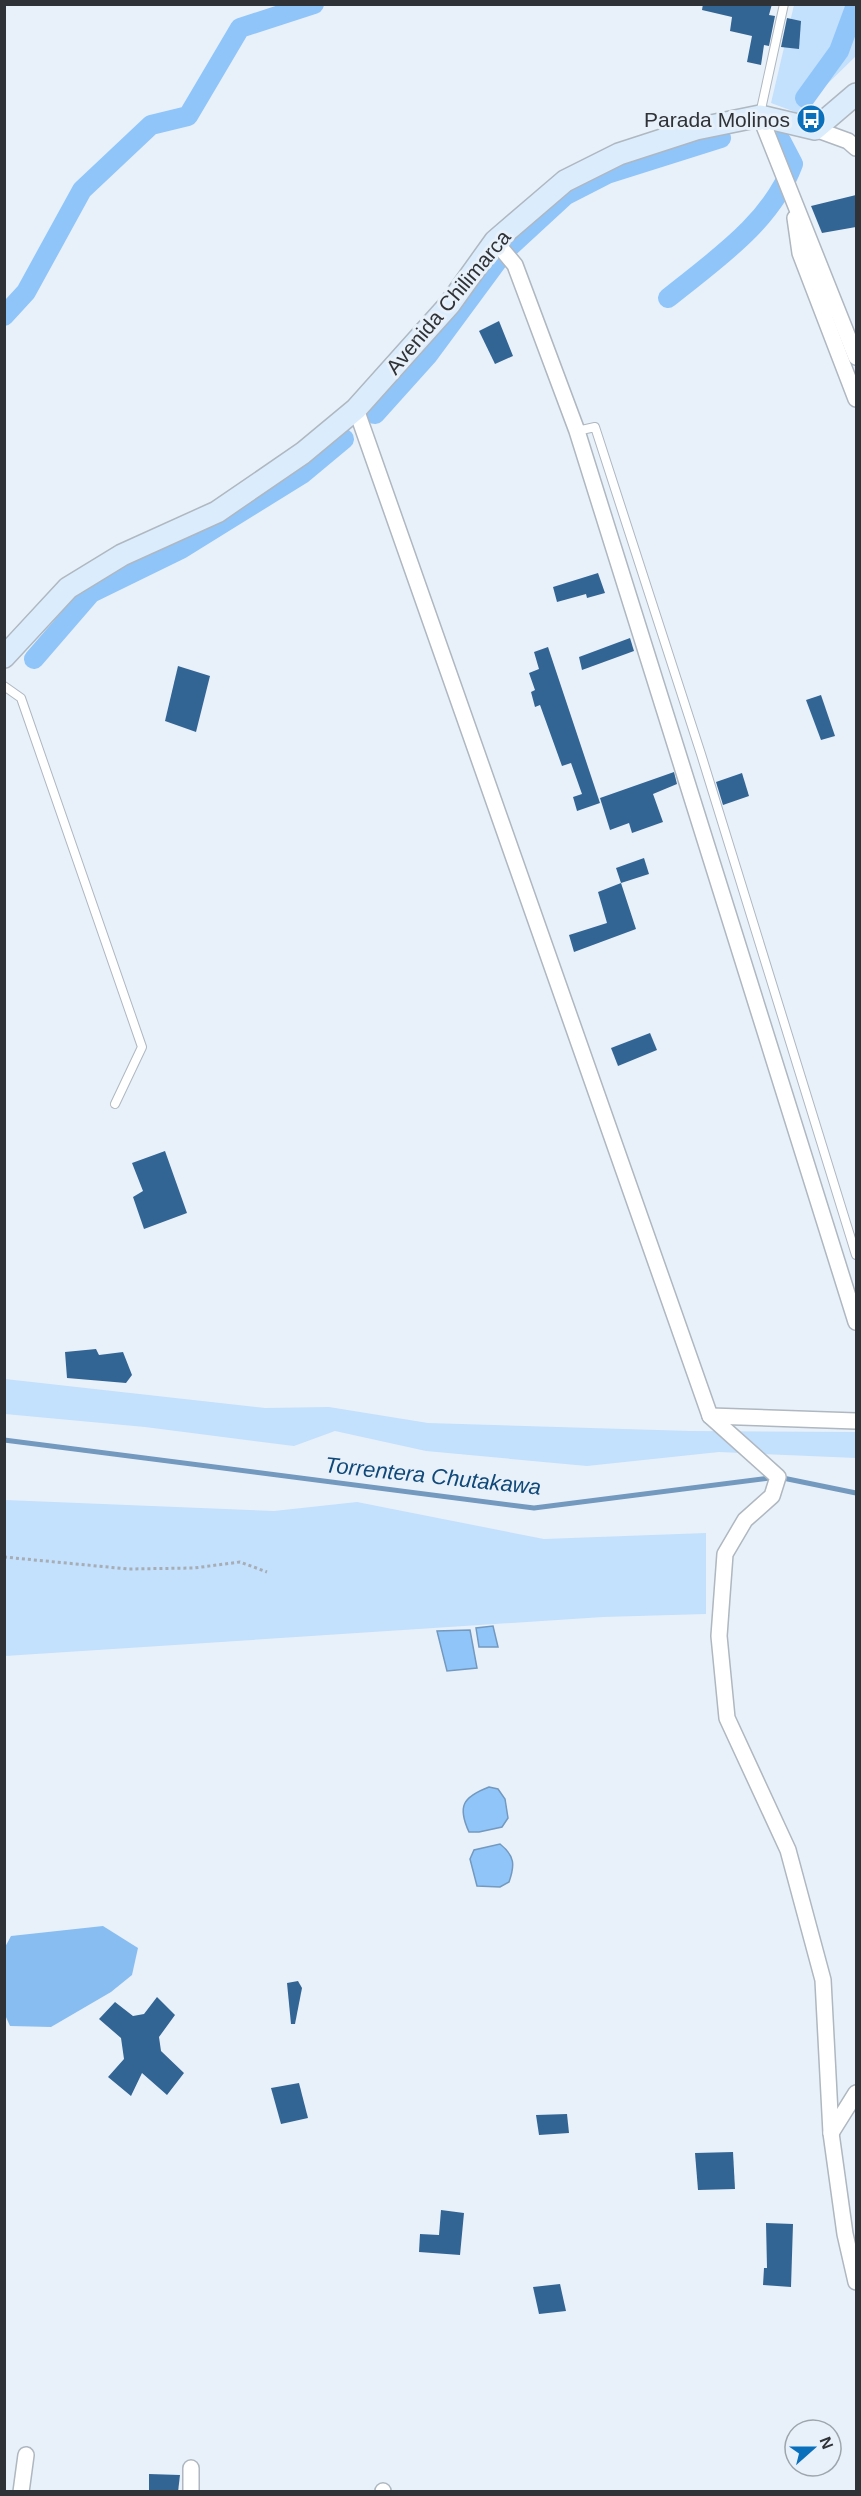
<svg xmlns="http://www.w3.org/2000/svg" width="861" height="2496" font-family="Arial,sans-serif">
  <rect width="100%" height="100%" fill="#e8f1fa"/>
  <g fill="#c3e0fd">
    <polygon points="794,5 856,5 856,56 819,92 806,116 771,103"/>
    <polygon points="5,1379 265,1408 329,1407 428,1423 691,1431 856,1432 856,1458 719,1452 587,1466 426,1451 335,1431 294,1446 145,1427 5,1414"/>
    <polygon points="5,1500 274,1511 357,1502 544,1539 706,1533 706,1614 603,1617 5,1656"/>
  </g>
  <polygon fill="#88bdf2" points="103,1926 138,1948 132,1975 111,1992 51,2027 10,2026 5,2015 4,1949 11,1936"/>
  <g fill="#90c5fa" stroke="#7399bf" stroke-width="1.5">
    <polygon points="493,1626 498,1647 479,1647 476,1628"/>
    <polygon points="470,1630 477,1668 447,1671 437,1631"/>
    <path d="M489,1787l9,2 7,10 3,19 -6,9 -23,5h-10c-12,-26 -6,-35 20,-45z"/>
    <path d="M500,1844c15,12 15,21 9,38l-9,5 -23,-1 -7,-27 4,-9z"/>
  </g>
  <g fill="none" stroke-linecap="round" stroke-linejoin="round">
    <polyline stroke="#7399bf" stroke-width="5" points="4,1440 534,1508 778,1477 856,1493"/>
    <g stroke="#90c5fa" stroke-width="20">
      <polyline points="805,98 839,51 856,5"/>
      <path d="M668,298c47,-38 103,-75 125,-134l-12,-23"/>
      <polyline points="4,316 26,292 82,190 151,125 188,116 240,28 314,4"/>
      <polyline points="375,414 428,355 504,252 566,195 607,174 721,138"/>
      <polyline points="34,659 91,593 181,549 302,474 344,439"/>
    </g>
  </g>
  <g fill="#336594">
    <polygon points="703,4 772,4 769,15 775,16 769,46 764,45 761,65 747,62 752,36 730,31 732,17 702,10"/>
    <polygon points="787,18 801,21 799,49 781,47"/>
    <polygon points="856,195 856,227 822,233 811,206"/>
    <polygon points="499,321 513,356 495,364 479,331"/>
    <polygon points="598,573 605,593 587,598 586,594 557,602 553,587"/>
    <polygon points="630,638 634,651 582,670 579,657"/>
    <polygon points="548,647 600,803 577,811 573,797 582,794 571,763 562,766 540,705 535,707 531,692 535,690 529,673 539,669 534,652"/>
    <polygon points="178,666 210,676 196,732 165,721"/>
    <polygon points="821,695 835,736 821,740 806,700"/>
    <polygon points="674,772 677,784 653,794 663,822 632,833 629,823 610,830 600,798"/>
    <polygon points="742,773 749,796 723,805 716,782"/>
    <polygon points="644,858 649,874 621,883 616,868"/>
    <polygon points="621,883 636,929 574,952 569,935 607,923 598,892"/>
    <polygon points="650,1033 657,1050 618,1066 611,1048"/>
    <polygon points="165,1151 187,1213 144,1229 133,1197 143,1191 132,1163"/>
    <polygon points="96,1349 99,1355 123,1352 132,1375 126,1383 67,1378 65,1352"/>
    <polygon points="298,1981 302,1988 295,2024 291,2024 287,1983"/>
    <polygon points="157,1997 175,2015 159,2037 161,2051 184,2073 167,2095 142,2073 131,2096 108,2077 124,2059 121,2038 99,2019 115,2002 133,2016 144,2014"/>
    <polygon points="299,2083 308,2118 281,2124 271,2088"/>
    <polygon points="567,2114 569,2133 539,2135 536,2115"/>
    <polygon points="733,2152 735,2189 698,2190 695,2153"/>
    <polygon points="441,2210 464,2213 460,2255 419,2252 420,2234 439,2235"/>
    <polygon points="766,2223 793,2224 791,2287 763,2285 764,2268 767,2268"/>
    <polygon points="560,2284 566,2311 539,2314 533,2287"/>
    <polygon points="149,2474 180,2475 178,2492 149,2492"/>
  </g>
  <g fill="none" stroke-linecap="round" stroke-linejoin="round">
    <g stroke="#afb7c0" stroke-width="10">
      <g id="lane">
        <polyline points="760,114 784,4"/>
        <polyline points="577,431 595,427 701,754 856,1255"/>
        <polyline points="4,686 21,698 142,1047 115,1104"/>
      </g>
    </g>
    <g stroke="#afb7c0" stroke-width="18">
      <g id="street">
        <polyline points="760,116 856,357"/>
        <polyline points="815,129 848,141 856,148"/>
        <polyline points="795,218 800,253 856,399"/>
        <polyline points="495,241 515,265 577,431 856,1322"/>
        <polyline points="356,409 710,1416 778,1477 772,1496 745,1520 725,1554 719,1636 727,1718 788,1850 823,1980 831,2133 845,2234 856,2282"/>
        <polyline points="710,1416 856,1421"/>
        <polyline points="831,2133 856,2093"/>
        <polyline points="191,2468 191,2492"/>
        <polyline points="383,2491 383,2492"/>
        <polyline points="21,2492 26,2455"/>
      </g>
    </g>
    <g stroke="#afb7c0" stroke-width="24">
      <polyline id="secondary" points="4,657 68,588 122,555 217,512 303,453 356,409 450,304 495,241 565,181 619,154 696,129 760,116 815,129 856,94"/>
    </g>
    <polyline stroke="#a6adb5" stroke-width="3" stroke-dasharray="3 3" stroke-linecap="butt" points="4,1557 128,1569 194,1568 240,1562 267,1572"/>
    <use href="#lane" stroke="#fff" stroke-width="8"/>
    <use href="#street" stroke="#fff" stroke-width="15"/>
    <use href="#secondary" stroke="#dbecfc" stroke-width="21"/>
  </g>
  <defs>
    <g id="bus-disc" transform="scale(1.5)"><circle r="9.5" fill="#0a70bc" stroke="#e8f1fa"/><path d="M-5-6H5V4H4V6H2V4H-2V6H-4V4H-5ZM-3.5-4V0h7V-4ZM-3.5 1.2v1.5H-2V1.2ZM2 1.2v1.5H3.5V1.2Z" fill="#fff"/></g>
  </defs>
  <g fill-rule="evenodd">
    <use href="#bus-disc" x="811" y="119"/>
  </g>
  <g text-anchor="middle" dominant-baseline="central" stroke-width="6" stroke-linejoin="round" paint-order="stroke">
    <g font-size="21" fill="#2f3236" stroke="#e8f1fa" text-anchor="end">
      <text x="790" y="119">Parada Molinos</text>
    </g>
    <g font-size="21" fill="#2f3236" stroke="#e8f1fa">
      <text transform="translate(448 302) rotate(-50)">Avenida Chilimarca</text>
    </g>
    <g font-size="22" font-style="italic" fill="#104979" stroke="#e8f1fa">
      <text transform="translate(433 1476) rotate(6)">Torrentera Chutakawa</text>
    </g>
  </g>
  <rect width="861" height="2496" fill="none" stroke="#2f3236" stroke-width="12"/>
  <g transform="translate(813 2448) rotate(69)"><circle r="28" fill="#e8f1fa" stroke="#9ea5ac" stroke-width="1.5"/>
  <path d="M0-4.5L10 22L0 15L-10 22Z" fill="#0a70bc"/>
  <text y="-9" font-size="16" font-weight="bold" text-anchor="middle" fill="#2f3236">N</text>
  </g>
</svg>
